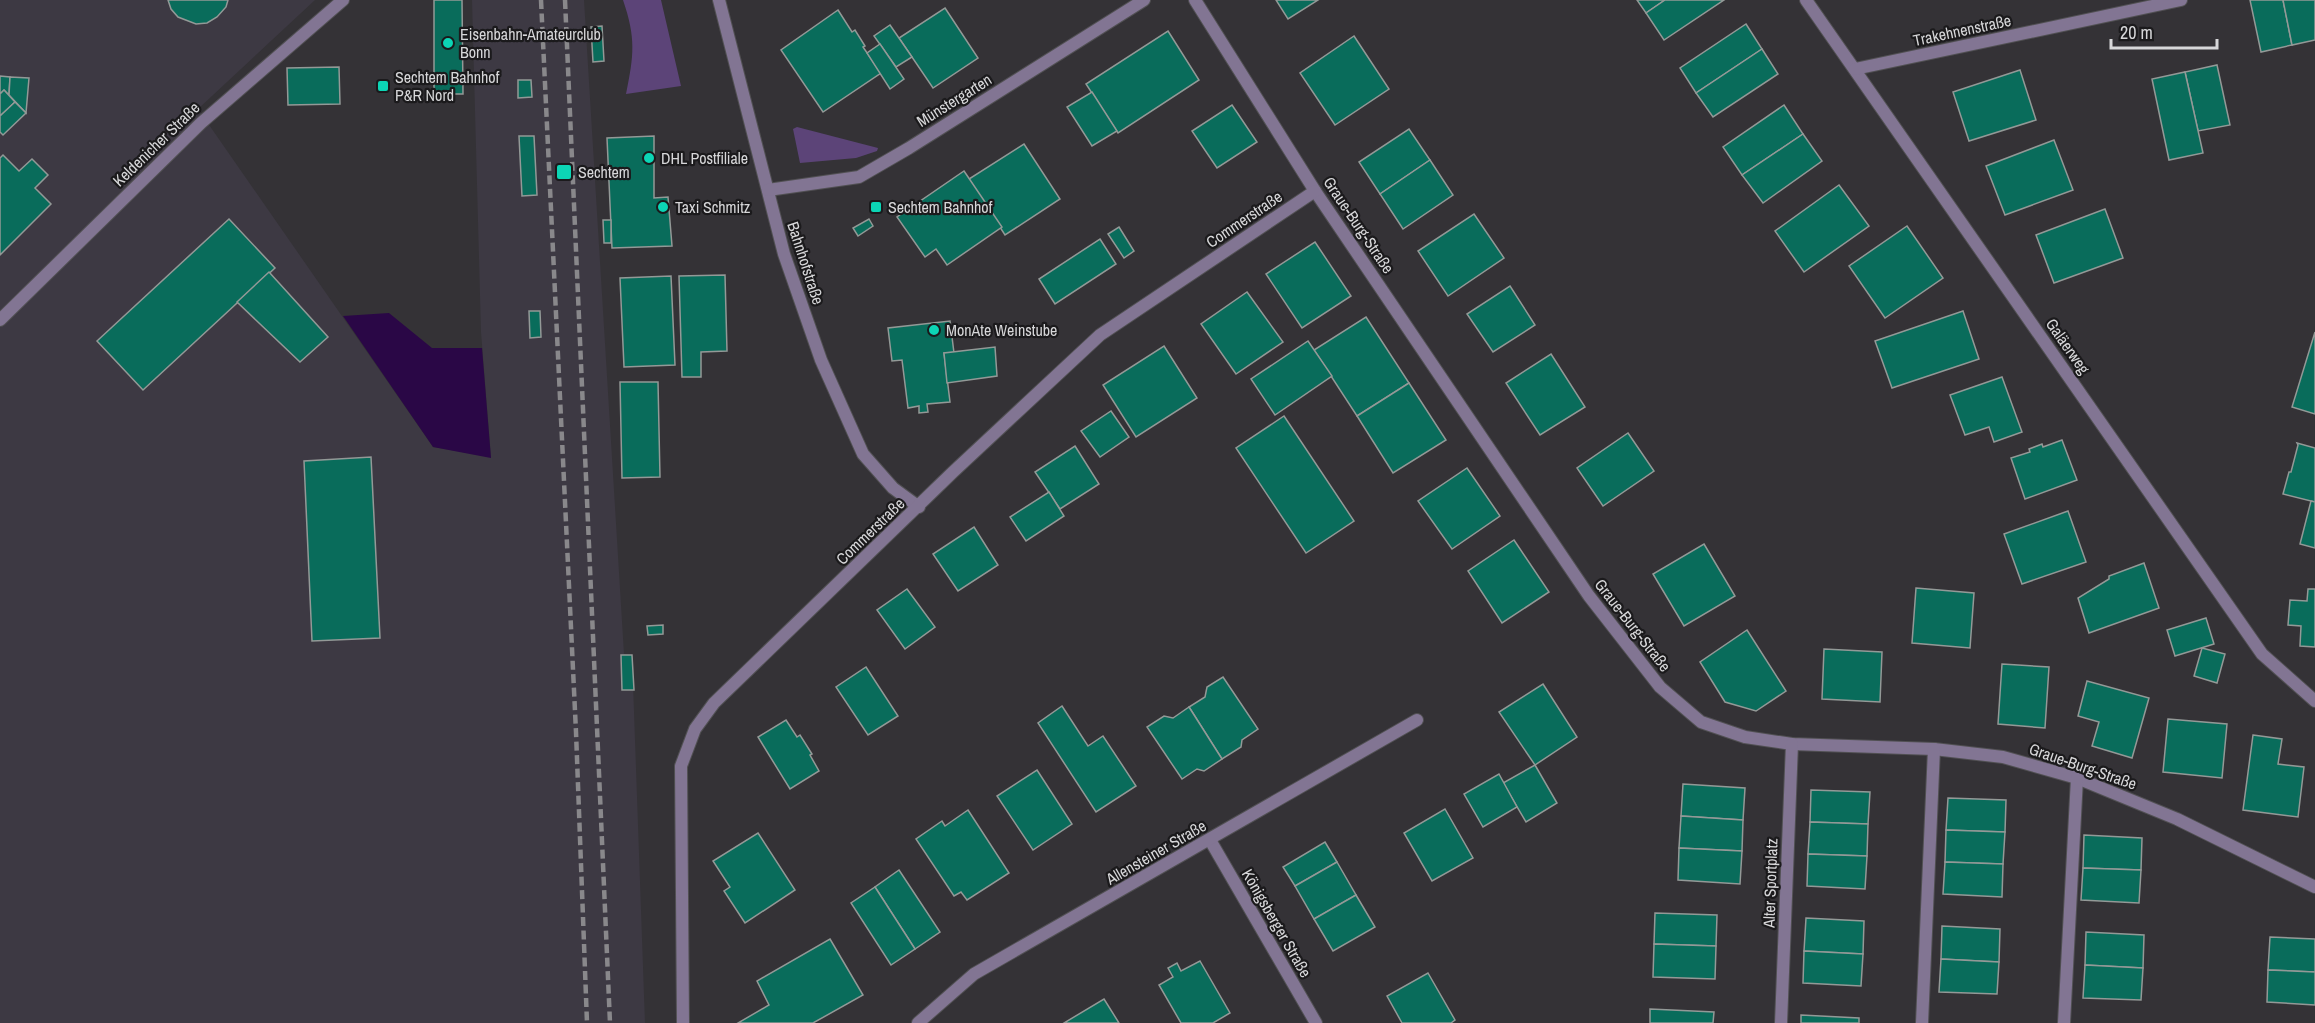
<svg xmlns="http://www.w3.org/2000/svg" width="2315" height="1023" font-family="'Archivo Narrow',sans-serif">
  <rect width="100%" height="100%" fill="#343236"/>
  <polygon fill="#3d3943" points="0,0 315,0 198,109 433,447 491,457 481,332 472,0 584,0 624,654 632,655 645,1023 0,1023"/>
  <g fill="#5c4478">
    <path d="M623,0h38l20,86 -55,8c8,-39 10,-56 -3,-94z"/>
    <polygon points="797,127 878,148 877,151 856,158 800,163 793,129"/>
  </g>
  <polygon fill="#2a0746" points="389,313 432,348 482,348 491,458 433,447 343,316"/>
  <g fill="#096c5b" stroke="#939997" stroke-width="1.5">
    <polygon points="228,0 226,7 217,17 207,23 196,24 178,17 171,9 168,0"/>
    <polygon points="434,0 462,0 463,94 434,94"/>
    <polygon points="1276,0 1318,0 1288,19"/>
    <polygon points="1637,0 1665,0 1646,13"/>
    <polygon points="1665,0 1724,0 1664,40 1646,13"/>
    <polygon points="2250,0 2283,0 2292,45 2261,52"/>
    <polygon points="2283,0 2315,0 2315,40 2292,45"/>
    <polygon points="945,8 978,58 933,88 899,38"/>
    <polygon points="838,10 852,32 855,30 865,46 863,47 881,73 823,112 781,50"/>
    <polygon points="1746,24 1762,49 1696,93 1680,68"/>
    <polygon points="890,25 912,57 896,67 874,36"/>
    <polygon points="602,26 604,61 593,62 591,27"/>
    <polygon points="1168,31 1199,80 1118,133 1086,84"/>
    <polygon points="1354,36 1389,89 1335,125 1300,73"/>
    <polygon points="880,44 904,79 890,89 867,53"/>
    <polygon points="1762,49 1778,74 1713,117 1696,93"/>
    <polygon points="2217,65 2230,125 2198,131 2185,72"/>
    <polygon points="339,67 340,104 288,105 287,68"/>
    <polygon points="2020,70 2036,120 1969,141 1953,92"/>
    <polygon points="2185,72 2203,153 2169,160 2152,79"/>
    <polygon points="0,76 10,77 9,95 4,90 0,94"/>
    <polygon points="10,77 29,78 26,113 9,95"/>
    <polygon points="518,80 531,80 532,97 518,98"/>
    <polygon points="4,90 15,102 0,116 0,94"/>
    <polygon points="1092,92 1117,131 1092,146 1067,107"/>
    <polygon points="15,102 26,113 3,135 0,132 0,116"/>
    <polygon points="1232,105 1257,142 1217,168 1192,131"/>
    <polygon points="1784,105 1803,134 1742,175 1723,147"/>
    <polygon points="1409,129 1430,160 1380,194 1359,162"/>
    <polygon points="1803,134 1822,161 1763,203 1742,175"/>
    <polygon points="519,136 534,136 537,195 522,196"/>
    <polygon points="654,136 654,198 668,197 672,246 612,248 607,138"/>
    <polygon points="2054,140 2073,190 2005,215 1986,166"/>
    <polygon points="1024,144 1060,199 1005,235 969,179"/>
    <polygon points="3,155 19,171 32,159 48,175 35,188 51,204 0,255 0,158"/>
    <polygon points="1430,160 1453,195 1403,229 1380,194"/>
    <polygon points="964,171 1002,227 947,265 936,249 925,257 897,217"/>
    <polygon points="1839,185 1869,226 1804,272 1775,231"/>
    <polygon points="2105,209 2123,258 2054,283 2036,235"/>
    <polygon points="1474,214 1504,258 1448,296 1418,251"/>
    <polygon points="229,219 275,268 143,390 97,341"/>
    <polygon points="869,219 873,226 858,236 853,228"/>
    <polygon points="603,220 611,220 611,243 604,243"/>
    <polygon points="1907,226 1943,278 1885,318 1849,266"/>
    <polygon points="1119,227 1134,251 1124,258 1108,234"/>
    <polygon points="1100,239 1116,264 1055,304 1039,279"/>
    <polygon points="1315,242 1351,296 1302,328 1266,274"/>
    <polygon points="269,272 328,337 300,362 237,302"/>
    <polygon points="725,275 727,351 701,352 701,377 682,377 679,276"/>
    <polygon points="671,276 675,365 624,367 620,278"/>
    <polygon points="1510,286 1535,325 1493,352 1467,314"/>
    <polygon points="1247,292 1283,342 1236,374 1201,324"/>
    <polygon points="529,311 540,311 541,337 530,338"/>
    <polygon points="1963,311 1979,359 1892,388 1875,341"/>
    <polygon points="1366,317 1409,383 1357,416 1314,350"/>
    <polygon points="950,321 954,353 944,353 950,402 927,404 928,412 919,413 919,406 908,408 902,360 892,361 888,328"/>
    <polygon points="2315,332 2315,414 2292,407"/>
    <polygon points="1308,341 1332,376 1275,415 1251,379"/>
    <polygon points="1164,346 1197,398 1136,437 1103,385"/>
    <polygon points="995,347 997,376 947,383 944,353"/>
    <polygon points="1551,354 1585,407 1540,435 1506,383"/>
    <polygon points="2002,377 2022,432 1994,442 1989,427 1965,435 1950,395"/>
    <polygon points="620,382 658,382 660,477 622,478"/>
    <polygon points="1409,383 1446,440 1393,473 1357,416"/>
    <polygon points="1111,411 1129,437 1100,457 1081,431"/>
    <polygon points="1284,416 1354,521 1306,553 1236,448"/>
    <polygon points="1628,433 1654,471 1603,506 1577,468"/>
    <polygon points="2062,440 2077,480 2025,499 2011,458 2030,452 2029,449 2042,444 2043,447"/>
    <polygon points="2297,443 2315,448 2315,502 2283,494 2289,472 2291,472 2298,445"/>
    <polygon points="1075,446 1099,484 1060,509 1035,472"/>
    <polygon points="371,457 380,638 312,641 304,461"/>
    <polygon points="1467,468 1500,516 1452,549 1418,501"/>
    <polygon points="1049,492 1064,516 1026,541 1010,517"/>
    <polygon points="2311,501 2315,502 2315,548 2300,544"/>
    <polygon points="2068,511 2086,562 2022,584 2004,534"/>
    <polygon points="974,527 998,565 958,591 933,554"/>
    <polygon points="1514,540 1549,592 1502,623 1468,571"/>
    <polygon points="1704,544 1735,596 1684,626 1653,574"/>
    <polygon points="2144,563 2159,608 2089,633 2078,598 2109,579 2109,576"/>
    <polygon points="1916,588 1974,593 1970,648 1912,643"/>
    <polygon points="907,589 935,627 905,649 877,610"/>
    <polygon points="2308,589 2315,589 2315,647 2300,646 2301,626 2288,625 2290,600 2307,601"/>
    <polygon points="2206,618 2214,644 2175,656 2167,630"/>
    <polygon points="663,625 663,634 648,635 647,626"/>
    <polygon points="1747,630 1786,691 1756,711 1725,702 1700,662"/>
    <polygon points="2202,648 2225,654 2217,683 2194,676"/>
    <polygon points="1824,649 1882,652 1880,702 1822,699"/>
    <polygon points="621,655 632,655 634,690 622,690"/>
    <polygon points="2002,664 2049,667 2045,728 1998,724"/>
    <polygon points="866,667 898,716 868,735 836,687"/>
    <polygon points="1223,677 1258,729 1242,740 1241,747 1222,759 1189,707 1205,697 1207,687"/>
    <polygon points="2087,681 2149,698 2132,758 2092,746 2099,722 2078,716"/>
    <polygon points="1543,684 1577,737 1535,765 1499,712"/>
    <polygon points="1062,706 1088,746 1103,736 1136,786 1096,812 1038,723"/>
    <polygon points="1189,707 1222,759 1204,771 1197,769 1182,779 1147,727 1164,716 1173,718"/>
    <polygon points="2168,719 2227,724 2222,778 2163,772"/>
    <polygon points="786,720 797,737 800,735 812,754 810,755 819,771 790,789 758,737"/>
    <polygon points="2253,735 2282,739 2278,764 2304,767 2298,817 2243,810"/>
    <polygon points="1535,765 1557,803 1526,822 1503,783"/>
    <polygon points="1037,770 1072,824 1033,850 997,796"/>
    <polygon points="1499,774 1517,807 1483,827 1464,794"/>
    <polygon points="1683,784 1745,788 1743,820 1681,816"/>
    <polygon points="1811,790 1870,792 1868,824 1810,822"/>
    <polygon points="1948,798 2006,800 2005,832 1946,830"/>
    <polygon points="1445,809 1473,858 1432,881 1404,833"/>
    <polygon points="968,810 1009,873 967,900 961,892 954,896 916,839 942,821 945,826"/>
    <polygon points="1681,816 1743,820 1742,851 1679,848"/>
    <polygon points="1810,822 1868,824 1867,856 1808,854"/>
    <polygon points="1946,830 2005,832 2003,864 1945,862"/>
    <polygon points="758,833 795,890 745,923 724,891 730,887 713,861"/>
    <polygon points="2084,835 2142,838 2141,870 2083,868"/>
    <polygon points="1325,842 1337,862 1295,886 1283,867"/>
    <polygon points="1679,848 1742,851 1740,884 1678,880"/>
    <polygon points="1808,854 1867,856 1865,889 1807,886"/>
    <polygon points="1337,862 1356,895 1314,919 1295,886"/>
    <polygon points="1945,862 2003,864 2002,897 1943,894"/>
    <polygon points="2083,868 2141,870 2139,903 2081,900"/>
    <polygon points="899,870 940,932 915,949 875,887"/>
    <polygon points="875,887 915,949 891,965 851,903"/>
    <polygon points="1356,895 1375,927 1333,951 1314,919"/>
    <polygon points="1655,913 1717,915 1716,946 1654,944"/>
    <polygon points="1806,918 1864,921 1863,954 1804,951"/>
    <polygon points="1942,926 2000,929 1999,962 1941,959"/>
    <polygon points="2086,932 2144,935 2143,968 2085,965"/>
    <polygon points="2270,937 2315,939 2315,972 2268,970"/>
    <polygon points="830,939 863,995 813,1023 738,1023 769,1005 757,981"/>
    <polygon points="1654,944 1716,946 1715,979 1653,977"/>
    <polygon points="1804,951 1863,954 1861,986 1803,983"/>
    <polygon points="1941,959 1999,962 1997,994 1939,992"/>
    <polygon points="1200,961 1230,1013 1213,1023 1181,1023 1159,985 1173,977 1168,968 1177,963 1181,971"/>
    <polygon points="2085,965 2143,968 2141,1000 2083,998"/>
    <polygon points="2268,970 2315,972 2315,1005 2267,1002"/>
    <polygon points="1428,973 1455,1020 1451,1023 1402,1023 1387,996"/>
    <polygon points="1104,999 1119,1023 1064,1023"/>
    <polygon points="1650,1009 1714,1012 1713,1023 1650,1023"/>
    <polygon points="1801,1015 1859,1018 1859,1023 1801,1023"/>
  </g>
  <g fill="none" stroke-linecap="round" stroke-linejoin="round">
    <g stroke="#515053" stroke-width="14">
      <g id="minor">
        <polyline points="719,0 784,254 821,360 863,454 893,488 919,507"/>
        <polyline points="1195,0 1315,191 1589,596 1660,687 1701,722 1745,737 1792,744 1934,749 2003,757 2077,778 2177,819 2315,887"/>
        <polyline points="1806,0 2262,654 2315,701"/>
        <polyline points="1855,69 2181,0"/>
        <polyline points="768,190 859,177 909,148 1144,0"/>
        <polyline points="0,320 201,123 343,0"/>
        <polyline points="1210,840 1316,1023"/>
        <polyline points="683,1023 681,766 695,729 714,703 953,472 1100,335 1315,191"/>
        <polyline points="918,1023 974,974 1417,720"/>
        <polyline points="1781,1023 1792,744"/>
        <polyline points="1922,1023 1934,749"/>
        <polyline points="2064,1023 2077,778"/>
      </g>
    </g>
    <use href="#minor" stroke="#827593" stroke-width="12"/>
    <g stroke="#89888b" stroke-width="4.5" stroke-dasharray="9 4.5" stroke-linecap="butt">
      <polyline points="541,0 576,732 587,1023"/>
      <polyline points="565,0 610,1023"/>
    </g>
  </g>
  <g fill="#0cd5b5" stroke="#1b1a1c" stroke-width="2">
    <circle cx="448" cy="43" r="6"/>
    <rect x="377" y="80" width="12" height="12" rx="3"/>
    <circle cx="649" cy="158" r="6"/>
    <rect x="556" y="164" width="16" height="16" rx="3"/>
    <circle cx="663" cy="207" r="6"/>
    <rect x="870" y="201" width="12" height="12" rx="3"/>
    <circle cx="934" cy="330" r="6"/>
  </g>
  <g text-anchor="middle" dominant-baseline="central" stroke-width="4.5" stroke-linejoin="round" paint-order="stroke">
    <g font-size="16" fill="#d7d7d9" stroke="#1b1a1c">
      <text transform="translate(1962 30) rotate(-12)">Trakehnenstraße</text>
      <text transform="translate(954 100) rotate(-32)">Münstergarten</text>
      <text transform="translate(156 144) rotate(-44)">Keldenicher Straße</text>
      <text transform="translate(1244 219) rotate(-34)">Commerstraße</text>
      <text transform="translate(1359 225) rotate(56)">Graue-Burg-Straße</text>
      <text transform="translate(806 263) rotate(72)">Bahnhofstraße</text>
      <text transform="translate(2068 346) rotate(55)">Galäerweg</text>
      <text transform="translate(870 531) rotate(-44)">Commerstraße</text>
      <text transform="translate(1633 625) rotate(52)">Graue-Burg-Straße</text>
      <text transform="translate(2083 766) rotate(19)">Graue-Burg-Straße</text>
      <text transform="translate(1156 852) rotate(-30)">Allensteiner Straße</text>
      <text transform="translate(1770 883) rotate(-88)">Alter Sportplatz</text>
      <text transform="translate(1277 923) rotate(60)">Königsberger Straße</text>
    </g>
    <g font-size="16" fill="#d7d7d9" stroke="#1b1a1c" text-anchor="start">
      <text x="460" y="34">Eisenbahn-Amateurclub<tspan x="460" dy="18">Bonn</tspan></text>
      <text x="395" y="77">Sechtem Bahnhof<tspan x="395" dy="18">P&amp;R Nord</tspan></text>
      <text x="661" y="158">DHL Postfiliale</text>
      <text x="578" y="172">Sechtem</text>
      <text x="675" y="207">Taxi Schmitz</text>
      <text x="888" y="207">Sechtem Bahnhof</text>
      <text x="946" y="330">MonAte Weinstube</text>
    </g>
  </g>
  <path d="M2111 39v9h106v-9" fill="none" stroke="#d7d7d9" stroke-width="3"/>
  <text x="2120" y="39" font-size="18" fill="#d7d7d9" stroke="#1b1a1c" stroke-width="4.5" paint-order="stroke">20 m</text>
</svg>
